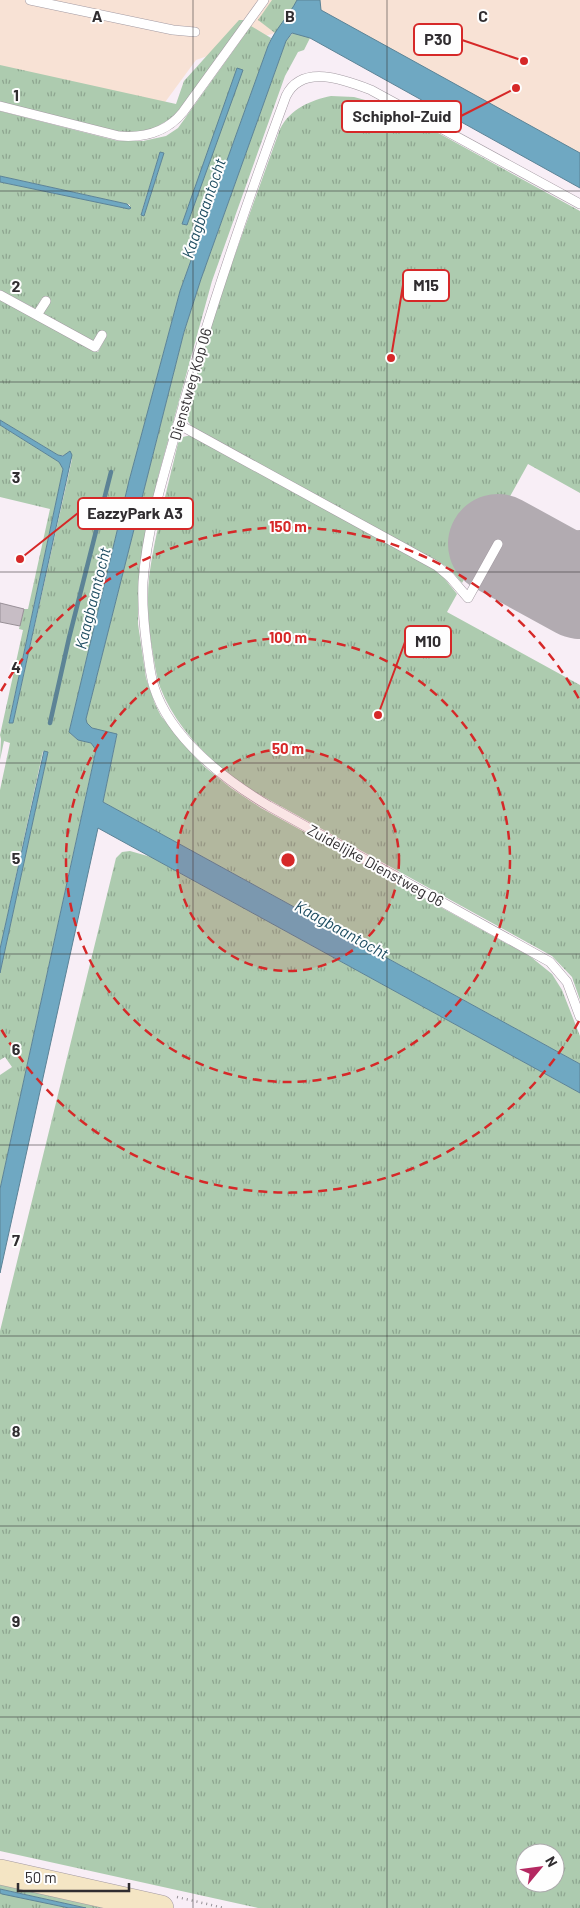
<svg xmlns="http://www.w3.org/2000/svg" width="580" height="1908" font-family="Barlow,sans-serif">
  <defs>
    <pattern id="grass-tufts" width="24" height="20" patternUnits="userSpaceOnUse" patternTransform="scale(1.25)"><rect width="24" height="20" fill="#adcbaf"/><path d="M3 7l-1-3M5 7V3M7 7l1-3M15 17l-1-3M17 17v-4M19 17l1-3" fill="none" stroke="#8da58f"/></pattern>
  </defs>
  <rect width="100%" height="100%" fill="#f8eef6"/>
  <polygon fill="#f8e2d5" points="0,0 580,0 580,159 321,17 196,60 163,105 0,72"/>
  <g fill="url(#grass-tufts)" fill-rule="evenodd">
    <polygon points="272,0 297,0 292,10 275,33 258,20"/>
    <polygon points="239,20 248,20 177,115 151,130 131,134 117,133 0,103 0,65 176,104 184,81"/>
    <path d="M251,26l20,12 -91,253 -51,190 -59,247 -1,4 9,8 13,3 5,6 -96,440v-114l12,-8 -7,-10 -5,3v-87l48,-221 -5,-1 -43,198v-159l10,-47 -6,-2 -4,19 1,-21 -1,-4 23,-105 -4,-1 5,-20h4l22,-100 -50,-12v-72l59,37 4,7 -54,253 4,1 59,-264 -7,-4h-7l-58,-35v-122l98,54 9,-17 -7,-4 -6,12 -51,-29 6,-12 -7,-4 -6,11 -36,-19v-108l130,27v-4l-3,-1 -127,-28v-65l118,30h25l23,-5 12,-8zM237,69l5,2 -55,154 -5,-1zM160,152l4,1 -20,63 -3,-2z"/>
    <polygon points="295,32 310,38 304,50 298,52 285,76 212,281 158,477 140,562 138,594 138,624 146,678 155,704 161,716 194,756 206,768 231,788 261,808 531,957 552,974 562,990 580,1036 580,1064 103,802 117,735 91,728 86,723 86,719 184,332 201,279 286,41 293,33"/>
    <path d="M331,96l23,1 37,10 189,104v282l-52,-29 -66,119 -13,-15 -257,-141 -5,-7v-10l30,-105 63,-176c10,-20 31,-29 51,-33z"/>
    <path d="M191,435l242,132 7,6 17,21 -10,18 133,73v315l-8,-23 -20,-21 -306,-169c-36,-25 -70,-59 -86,-100 -5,-15 -6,-30 -9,-45 -3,-22 -4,-44 -2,-65 6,-45 19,-90 29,-134l5,-6z"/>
    <path d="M130,851l21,6 429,236v815h-322l-258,-57v-520l116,-473 6,-6zM525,1853h30v30h-30z"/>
    <polygon points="0,1879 129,1908 86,1908 0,1889"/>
    <polygon points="0,1893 69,1908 0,1908"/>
  </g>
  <g fill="#6fa8c2" stroke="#5c8396">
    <path d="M297,0h23l1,10 259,143v35l-270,-150 -18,-5 -6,8 -85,238 -17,53 -98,387 1,4 5,5 25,6 -14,68 477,262v29l-482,-265 -98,445v-84l96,-439 -5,-7 -13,-3 -9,-8 60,-251 51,-190 88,-245c7,-17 21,-30 29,-46z"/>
    <polygon points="237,68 243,70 187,225 182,224"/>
    <polygon points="160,152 164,153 144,216 141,215"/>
    <polygon points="0,176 127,204 131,208 129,209 0,182"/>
    <polygon points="0,420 58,455 63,456 70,451 72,455 13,723 9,723 63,469 59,462 0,425"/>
    <polygon points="44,751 48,752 0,973 0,949"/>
    <polygon points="0,1889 86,1908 69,1908 2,1894 0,1893"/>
  </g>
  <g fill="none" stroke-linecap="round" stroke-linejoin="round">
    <polyline stroke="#5c8396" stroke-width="4.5" points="50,723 69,638 111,472"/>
    <polyline stroke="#b2abb1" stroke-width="40" points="564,580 580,550"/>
    <polyline stroke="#b2abb1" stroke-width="100" points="498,544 580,589"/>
  </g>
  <polygon fill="#c7bdc5" stroke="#988f97" points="0,603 24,609 20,626 0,622"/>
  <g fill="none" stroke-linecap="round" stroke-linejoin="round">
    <g stroke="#a39aa2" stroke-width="10">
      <g id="lane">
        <polyline points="30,0 173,30 195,32"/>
        <path d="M0,106l119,30c24,2 48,-4 64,-24l81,-112"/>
        <path d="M580,204l-209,-114c-26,-10 -69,-27 -85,6 -39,106 -76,212 -106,321 -15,54 -33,109 -37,165 -1,22 1,44 4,66 2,13 3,27 7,39 16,51 71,93 115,119l281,156 17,20 13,35"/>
        <polyline points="0,295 95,347 102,335"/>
        <polyline points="37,315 46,301"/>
        <polyline points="178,424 437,566 450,577 468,598 498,544"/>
      </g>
    </g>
    <g stroke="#a39aa2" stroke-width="26">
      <polyline id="secondary" points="0,1872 161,1908"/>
    </g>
    <polyline stroke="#969095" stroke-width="2.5" stroke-dasharray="1 4" stroke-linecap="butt" points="177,1897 224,1908"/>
    <use href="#lane" stroke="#fff" stroke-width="9"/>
    <use href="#secondary" stroke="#f4e5c4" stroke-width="25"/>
  </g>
  <path fill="none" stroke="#302d30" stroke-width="1" stroke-opacity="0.55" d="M193,0v1908M387,0v1908M0,191h580M0,382h580M0,572h580M0,763h580M0,954h580M0,1145h580M0,1336h580M0,1526h580M0,1717h580"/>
  <circle cx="288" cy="860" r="111" fill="#d62828" fill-opacity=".12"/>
  <g fill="none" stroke="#d62828" stroke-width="2.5" stroke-dasharray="9 6">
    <circle cx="288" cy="860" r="111"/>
    <circle cx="288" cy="860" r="222"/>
    <path d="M579 1021A333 333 0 0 1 1 1029M1 691A333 333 0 0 1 579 699"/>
  </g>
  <g text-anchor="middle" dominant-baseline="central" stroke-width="4" stroke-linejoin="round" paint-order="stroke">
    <g font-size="15" fill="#302d30" stroke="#fefefe">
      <text transform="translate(190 384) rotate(-74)">Dienstweg Kop 06</text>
      <text transform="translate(376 865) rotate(29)">Zuidelijke Dienstweg 06</text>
    </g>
    <g font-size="16" font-style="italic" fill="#1d4c60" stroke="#fefefe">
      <text transform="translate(203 208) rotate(-71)">Kaagbaantocht</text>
      <text transform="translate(92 598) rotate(-76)">Kaagbaantocht</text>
      <text transform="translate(342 929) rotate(29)">Kaagbaantocht</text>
    </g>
  </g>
  <g font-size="16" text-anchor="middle" font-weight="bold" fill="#302d30" stroke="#fefefe" stroke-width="4" stroke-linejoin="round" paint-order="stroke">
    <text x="97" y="22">A</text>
    <text x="290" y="22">B</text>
    <text x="483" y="22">C</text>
    <text x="16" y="101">1</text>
    <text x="16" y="292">2</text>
    <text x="16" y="483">3</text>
    <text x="16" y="673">4</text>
    <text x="16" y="864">5</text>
    <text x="16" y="1055">6</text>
    <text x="16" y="1246">7</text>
    <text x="16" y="1437">8</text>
    <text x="16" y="1627">9</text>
  </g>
  <circle cx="288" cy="860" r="8" fill="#d62828" stroke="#fefefe" stroke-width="2.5"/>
  <g font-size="15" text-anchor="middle" font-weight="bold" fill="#d62828" stroke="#fefefe" stroke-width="4" stroke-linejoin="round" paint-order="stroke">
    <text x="288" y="532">150 m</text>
    <text x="288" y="643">100 m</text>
    <text x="288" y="754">50 m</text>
  </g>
  <path fill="none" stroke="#d62828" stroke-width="2" d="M524 61L462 40M516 88L461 116M391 358L403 285M20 559L78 513M378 715L405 642"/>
  <g fill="#d62828" stroke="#fefefe" stroke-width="2">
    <circle cx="524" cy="61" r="5"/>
    <circle cx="516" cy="88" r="5"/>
    <circle cx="391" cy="358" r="5"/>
    <circle cx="20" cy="559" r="5"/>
    <circle cx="378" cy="715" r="5"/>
  </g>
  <g fill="#fefefe" stroke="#d62828" stroke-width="2">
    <rect x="414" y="24" width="48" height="31" rx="5"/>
    <rect x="342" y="101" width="119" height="31" rx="5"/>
    <rect x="403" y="270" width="46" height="31" rx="5"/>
    <rect x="78" y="498" width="115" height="31" rx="5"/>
    <rect x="405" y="626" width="46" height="31" rx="5"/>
  </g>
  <g font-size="16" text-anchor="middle" font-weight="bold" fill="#302d30">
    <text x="438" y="45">P30</text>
    <text x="402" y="122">Schiphol-Zuid</text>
    <text x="426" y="291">M15</text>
    <text x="135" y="519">EazzyPark A3</text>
    <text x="428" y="647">M10</text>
  </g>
  <g transform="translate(540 1868) rotate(61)"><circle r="24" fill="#fefefe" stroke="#acaaac"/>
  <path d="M0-4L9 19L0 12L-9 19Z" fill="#b42861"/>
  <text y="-8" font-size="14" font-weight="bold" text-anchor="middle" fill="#302d30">N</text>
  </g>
  <path d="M18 1883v8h111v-8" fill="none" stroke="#302d30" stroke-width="2.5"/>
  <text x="25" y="1883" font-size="15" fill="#302d30" stroke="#fefefe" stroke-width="4" paint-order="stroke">50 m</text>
</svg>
